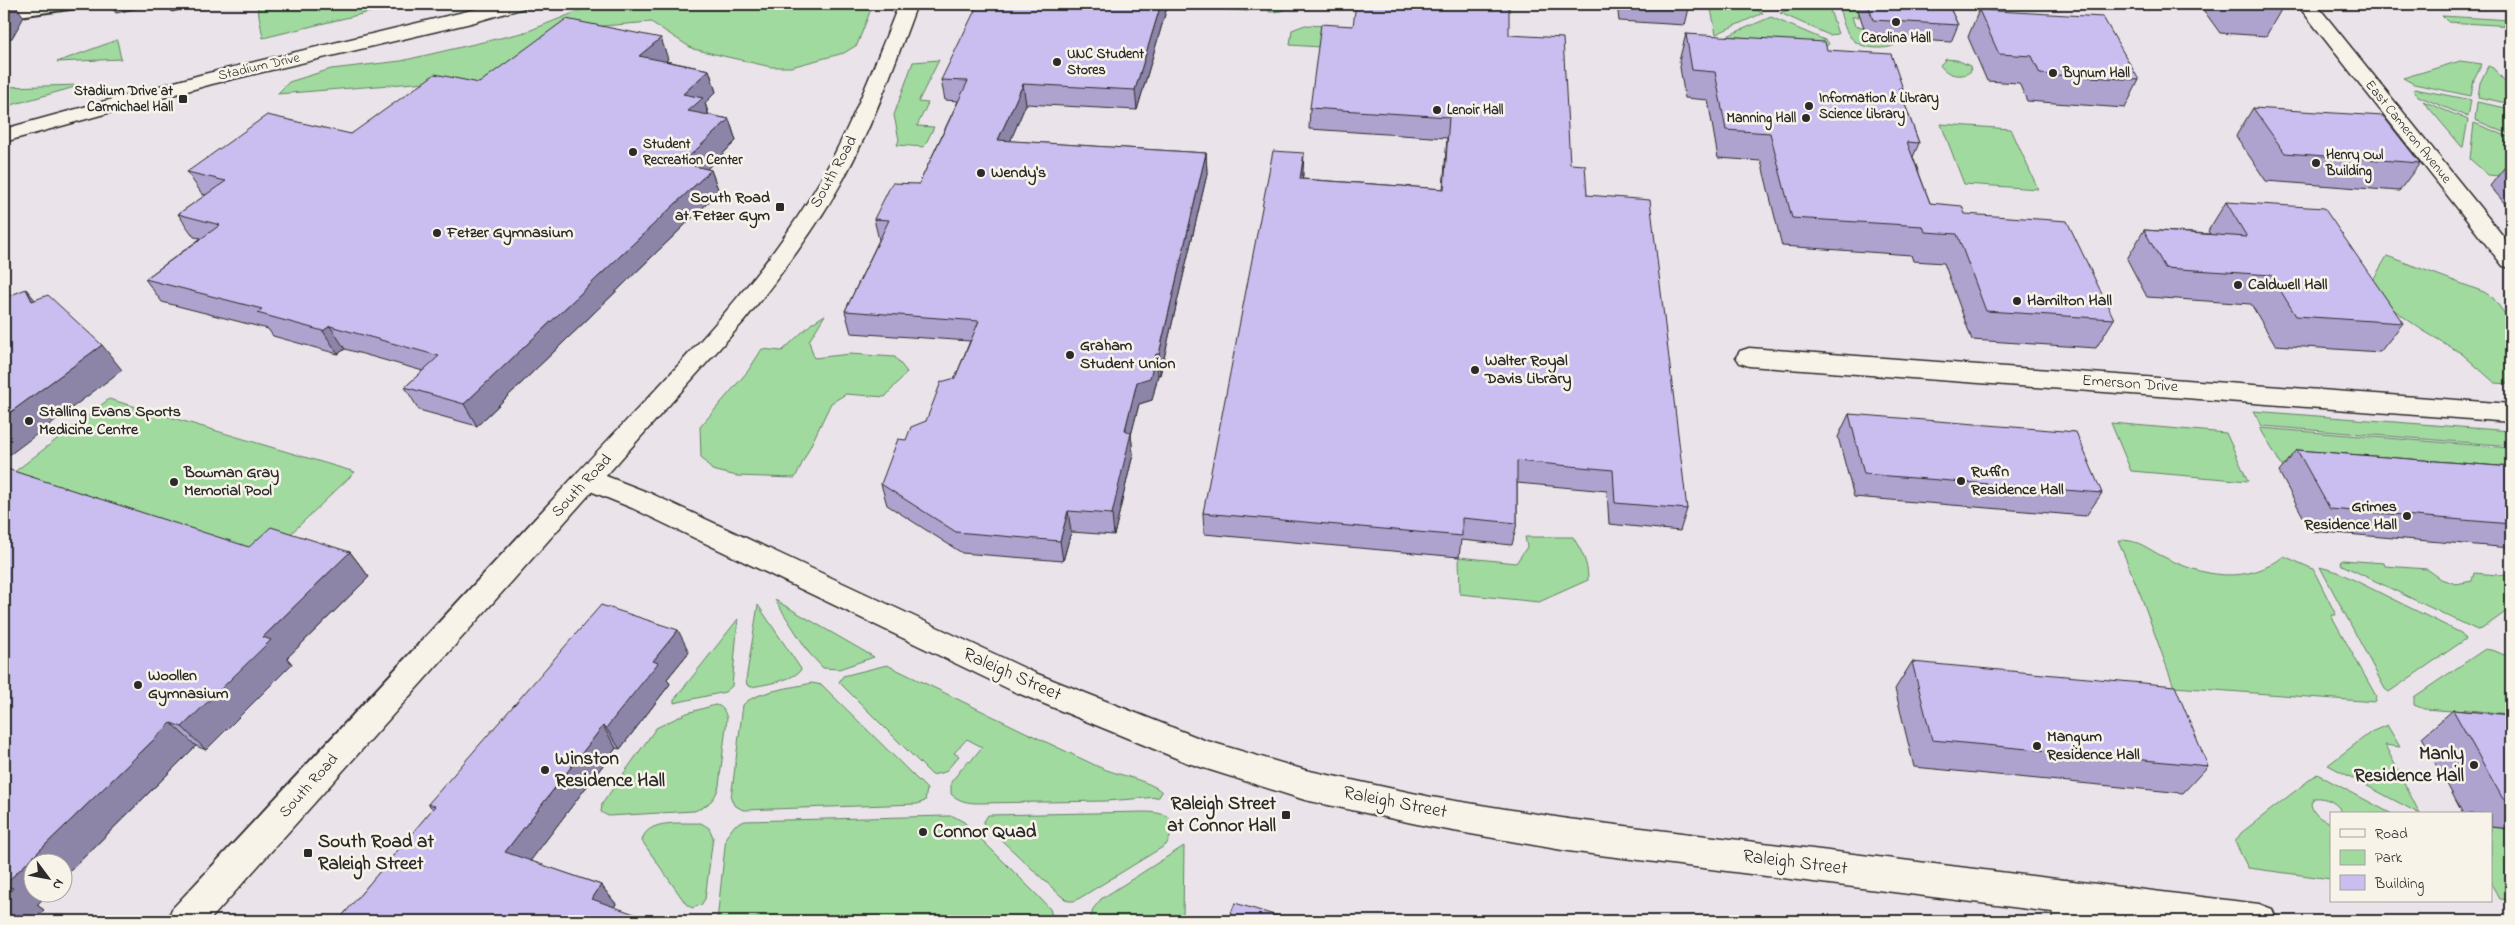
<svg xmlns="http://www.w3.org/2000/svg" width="2515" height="925" font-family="'Indie Flower',sans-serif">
  <rect width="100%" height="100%" fill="#f7f3e8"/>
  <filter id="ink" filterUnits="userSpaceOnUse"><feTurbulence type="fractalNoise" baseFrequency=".02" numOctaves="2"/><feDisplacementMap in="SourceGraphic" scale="10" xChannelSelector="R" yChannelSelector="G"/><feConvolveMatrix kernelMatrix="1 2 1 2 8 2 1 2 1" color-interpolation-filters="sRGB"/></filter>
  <g filter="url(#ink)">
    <path fill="#eae3ea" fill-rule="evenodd" d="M4,4h2507v917h-2507zM2331,814h160v87h-160zM32,862h30v30h-30z"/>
    <g fill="#a0da9f" stroke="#668265">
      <polygon points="257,4 403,4 263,38"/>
      <polygon points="596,4 873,4 857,45 844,53 791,67 771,67 693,49 651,22 591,27 490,91 427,82 277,94 289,82 331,69 401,61 526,32"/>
      <path d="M1178,4l94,2v-2h20c-6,7 -14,8 -23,8v-4l-20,-1 -1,4 -64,-4z"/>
      <polygon points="1710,4 1743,4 1763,13 1716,34"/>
      <polygon points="1801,4 1828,4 1838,34 1829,35 1780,13"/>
      <path d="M1838,4h18l3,13h-7l3,9 8,1 4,10 27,2 2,5c-6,4 -12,4 -20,4 -30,-2 -31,-20 -38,-44z"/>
      <polygon points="2442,16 2511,20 2511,26 2448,22"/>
      <polygon points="1771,17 1827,41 1829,44 1826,46 1727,36"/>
      <polygon points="1305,25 1329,26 1320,47 1290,45 1292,30"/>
      <polygon points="117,40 121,59 57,62"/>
      <path d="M1946,59l11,1 13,6 1,5c-9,8 -25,4 -31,-6z"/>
      <polygon points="939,60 918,102 928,103 917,126 934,127 924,147 897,145 899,140 894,115 913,62"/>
      <polygon points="2460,61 2482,64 2474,80 2471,96 2414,84 2403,78"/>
      <polygon points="2488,66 2493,68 2511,88 2509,89 2511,91 2511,104 2478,97 2480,83"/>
      <polygon points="82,85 4,107 4,87"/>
      <polygon points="2415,89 2471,100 2468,117 2418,96 2413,90"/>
      <polygon points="2423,101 2468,120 2463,147 2462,147"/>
      <polygon points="2477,102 2511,109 2511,114 2507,118 2511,125 2511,135 2475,120"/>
      <polygon points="2474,123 2509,137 2505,141 2511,144 2511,177 2488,175 2470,159"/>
      <polygon points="1941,124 2011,129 2038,189 1964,184"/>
      <polygon points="2387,256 2484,292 2493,298 2511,322 2511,384 2495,383 2461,353 2422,330 2383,302 2373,287 2373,280"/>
      <polygon points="825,315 809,341 814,358 850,354 895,357 907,372 885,397 846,394 831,403 795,478 737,476 712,470 701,457 700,427 748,371 762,349 782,351 812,323"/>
      <polygon points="109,399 355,472 256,567 4,480"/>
      <polygon points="2253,411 2511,431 2511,446 2262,426"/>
      <polygon points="2111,423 2226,433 2248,481 2131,471"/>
      <polygon points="2260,428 2511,448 2511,478 2283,468"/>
      <path d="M1525,537h48c9,15 15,25 15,43l-49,22 -79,-8 -1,-37 57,6 11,-16z"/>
      <path d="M2118,540c23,0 27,8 46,17 39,20 84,28 120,-1l29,13 23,46h-5l45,81 -1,6 -201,-15 -33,-91z"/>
      <polygon points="2343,560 2384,563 2385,566 2427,569 2441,579 2456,584 2472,581 2474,573 2511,576 2511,608 2482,629 2477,630 2342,565 2340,562"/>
      <polygon points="2320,567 2338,572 2461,633 2466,639 2389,692 2385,689"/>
      <polygon points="775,600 874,657 839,669 823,668 809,653"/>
      <path d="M758,605l43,64c-5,11 -38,16 -50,18l-4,-2 -1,-5z"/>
      <polygon points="738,619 732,686 725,692 674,703 674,700"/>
      <polygon points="2485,649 2495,651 2511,658 2511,703 2508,714 2469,710 2464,709 2466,712 2424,709 2414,705 2414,697"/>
      <path d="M887,665c71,34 141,69 212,102 18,8 50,13 63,25l-3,5 -53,4 -128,2c-11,0 -19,-2 -27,-9v-12l17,-21 2,1 12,-15 -15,-8 -13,14 5,3 -14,16 -13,3 -93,-93 4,-6z"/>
      <path d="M812,683l10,2 105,104 -2,12 -8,3 -174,6 -9,-5 -3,-7 12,-93c10,-13 52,-18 69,-22z"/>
      <path d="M715,705c8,1 9,5 12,13l-8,68c-4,14 -12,21 -25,25l-86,5 -7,-4 1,-8 54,-76 31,-15z"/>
      <polygon points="2387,725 2400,747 2385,745 2420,814 2328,765 2371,732"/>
      <path d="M2317,774l75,40h-49c-6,-12 -17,-17 -29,-16l-3,6c2,11 11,16 20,19v56l-83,-11 -13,-26 6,-9z"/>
      <path d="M1146,812c25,1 35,8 20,33l-91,56h-7l-7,-5 -78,-73 5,-8z"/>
      <polygon points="946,816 953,816 964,822 1038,896 1050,909 1052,916 1048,921 717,921 726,837 735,825 745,821"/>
      <path d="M701,823l8,5 4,9 -8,62 -4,6 -9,3 -6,-4 -44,-63c4,-23 42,-17 59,-18z"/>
      <polygon points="2491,827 2511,829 2511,900 2500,899 2491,884"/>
      <polygon points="1184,846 1183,921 1090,921 1093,909 1101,899"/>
    </g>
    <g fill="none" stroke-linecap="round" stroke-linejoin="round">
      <g stroke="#2b2b2b" stroke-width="4">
        <polygon id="pedestrian" points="34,4 79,4 76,8 70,9 4,18 4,8"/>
      </g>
      <g stroke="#2b2b2b" stroke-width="3">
        <g id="minor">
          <polygon points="497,4 526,4 524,8 471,23 212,84 4,142 4,129 200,75"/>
          <polygon points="2297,4 2316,4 2511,246 2511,268 2503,266"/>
          <polygon points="1749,348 2511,404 2511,422 1749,366 1740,363 1736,357 1740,351"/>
          <polygon points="2066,880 2079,885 2091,921 2055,921 2048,897 2053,885"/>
        </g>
      </g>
      <g stroke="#2b2b2b" stroke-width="3">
        <polygon id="tertiary" points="588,469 652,494 1035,673 1204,740 1305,770 1431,797 1568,819 2259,904 2272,909 2277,921 2124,921 1568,851 1431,827 1305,800 1188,763 1013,691 632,508 578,486 574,479 578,472"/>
      </g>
      <g stroke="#2b2b2b" stroke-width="3">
        <path id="secondary" d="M899,4h18c-22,59 -43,119 -73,174 -28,51 -64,98 -100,143l-535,600h-42l5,-12c133,-142 265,-284 396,-426 83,-90 175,-178 240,-282 39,-62 64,-130 91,-197z"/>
      </g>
      <use href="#pedestrian" fill="#f7f3e8" fill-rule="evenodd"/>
      <use href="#minor" fill="#f7f3e8" fill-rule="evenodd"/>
      <use href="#tertiary" fill="#f7f3e8" fill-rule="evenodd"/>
      <use href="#secondary" fill="#f7f3e8" fill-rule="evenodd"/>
    </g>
    <g fill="#aea3ce" stroke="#2b2b2b">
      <polygon points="1168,4 1137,110 1026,104 1010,141 1206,153 1207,174 1160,375 1158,375 1152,400 1139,404 1131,435 1133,454 1114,535 1071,532 1063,561 962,553 887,505 881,484 906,440 926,421 955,378 970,341 851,333 845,311 879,240 874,219 919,184 958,101 945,100 941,80"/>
      <polygon points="1617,4 1689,4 1689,8 1685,25 1619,21"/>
      <polygon points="1856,4 1948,4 1958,25 1951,42 1867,37"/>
      <polygon points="2199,4 2278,4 2282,8 2266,36 2220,33"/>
      <polygon points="1979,10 2139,80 2125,108 2027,101 2019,83 1987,81 1968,37"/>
      <polygon points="1686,34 1827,50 1903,89 1901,94 1919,143 1913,157 1930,203 1965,214 2114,319 2096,348 1972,340 1944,263 1913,261 1911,255 1782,246 1761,161 1718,158 1708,100 1685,98 1679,61"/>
      <polygon points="1509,35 1570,164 1587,195 1687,509 1680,531 1609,524 1607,491 1517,483 1517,523 1512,545 1461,540 1459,557 1204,534 1203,513 1303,174 1302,179 1443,189 1447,138 1309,129 1310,108"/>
      <polygon points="668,59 666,61 709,70 716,92 705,103 709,115 729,119 736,141 707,169 711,170 719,192 477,426 419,410 405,387 423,371 345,349 338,354 273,336 268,329 162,302 145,279 201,238 194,237 178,214 206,195 202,194 187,172 351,134 479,83"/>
      <polygon points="2253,108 2420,163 2399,191 2266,181 2236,136"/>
      <polygon points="2511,159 2511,211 2490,186"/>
      <polygon points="2226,202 2403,323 2380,352 2275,345 2251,304 2147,297 2127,259 2144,230 2210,234 2208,231"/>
      <polygon points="1849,414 2102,493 2086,516 1854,497 1838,437"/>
      <polygon points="2297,450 2511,467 2511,548 2311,531 2279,472"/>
      <polygon points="249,547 350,552 369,577 287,658 292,664 206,750 196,746 62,879 62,862 37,905 44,910 33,921 4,921"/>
      <polygon points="689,652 667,679 670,684 620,749 616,748 530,861 601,885 616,904 614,907 338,921 433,809 428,804"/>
      <polygon points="1912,662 2208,766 2183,793 1914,767 1895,689"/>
      <polygon points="2453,710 2511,715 2511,829 2491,827 2491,814 2463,814 2422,737"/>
    </g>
    <g fill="#8d85a8" stroke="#2b2b2b">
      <polygon points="4,4 20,4 15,5 24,17 12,38 4,40"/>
      <polygon points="109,4 157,4 116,13"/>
      <polygon points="167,4 206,4 172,12"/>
      <polygon points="1161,4 1168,4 1137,110 1135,90"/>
      <polygon points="661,38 668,59 646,78 639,56"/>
      <polygon points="709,70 716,92 705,103 710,120 696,133 683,94"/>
      <polygon points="1023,84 1026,104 1002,161 998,140"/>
      <polygon points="729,119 736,141 690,185 682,163"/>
      <polygon points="1206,153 1207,174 1160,375 1159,354"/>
      <polygon points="1304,153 1303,174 1299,201 1300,179"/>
      <polygon points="711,170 719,192 477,426 464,404"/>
      <polygon points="26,289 47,314 32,301"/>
      <polygon points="330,326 345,349 338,354 323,331"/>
      <polygon points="102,345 122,370 4,459 4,417"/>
      <polygon points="1156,354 1158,375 1152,400 1139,404 1131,435 1133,454 1114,535 1112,514 1125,430 1137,382"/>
      <polygon points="1068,511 1071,532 1063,561 1060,541"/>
      <polygon points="350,552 369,577 287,658 292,664 206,750 182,727 263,637"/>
      <polygon points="678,630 689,652 667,679 670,684 620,749 606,728 653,661"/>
      <polygon points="171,723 196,746 62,879 62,862 32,862 32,892 49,892 37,905 44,910 33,921 4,921 4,885"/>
      <polygon points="603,726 616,748 522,872 505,852"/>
      <polygon points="601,885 616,904 607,918 592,899"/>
    </g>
    <g fill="#cabef0" stroke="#2b2b2b">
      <polygon points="978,4 1161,4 1135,90 1023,84 998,140 1206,153 1159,354 1156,354 1150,378 1137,382 1125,430 1131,433 1112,514 1068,511 1060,541 956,532 881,484 898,439 906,440 911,427 926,421 941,382 955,378 979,321 845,311 889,220 874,219 892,183 919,184 968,81 941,80"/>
      <polygon points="1356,4 1509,4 1509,35 1563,38 1570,164 1585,165 1587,195 1650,200 1687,509 1615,503 1613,470 1517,461 1517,523 1462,518 1462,536 1203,513 1273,151 1304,153 1300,179 1444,189 1449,117 1310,108 1321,24 1353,26"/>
      <polygon points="1623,4 1689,4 1689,8"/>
      <polygon points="1868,4 1948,4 1958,25 1873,20"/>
      <polygon points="2233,4 2278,4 2282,8 2235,6"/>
      <polygon points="1979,10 2103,17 2139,80 2040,74 2032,56 1999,54"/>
      <polygon points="566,19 661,38 639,56 709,70 683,94 703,98 688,111 729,119 682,163 711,170 464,404 405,387 439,356 330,326 323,331 257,313 262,309 145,279 220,225 178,214 226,181 187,172 267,115 351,134 435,74 479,83"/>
      <polygon points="1686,34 1825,42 1827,50 1891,54 1903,89 1899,88 1919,143 1907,142 1930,203 1962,206 1965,214 2067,221 2114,319 1986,311 1957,234 1925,232 1923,226 1792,218 1770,133 1726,130 1715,72 1692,70"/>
      <polygon points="2253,108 2383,116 2420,163 2285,153"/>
      <polygon points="2226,202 2324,208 2403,323 2296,316 2271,275 2165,268 2144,230 2247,237"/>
      <polygon points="26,289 32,301 48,295 102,345 4,417 4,298"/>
      <polygon points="1849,414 2076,432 2102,493 1864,474"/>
      <polygon points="2297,450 2511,467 2511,524 2330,509"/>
      <polygon points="4,468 249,547 271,527 350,552 263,637 271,640 182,727 171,723 4,885"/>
      <polygon points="601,605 678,630 653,661 658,663 606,728 603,726 505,852 601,885 592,899 654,921 338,921 435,806 428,804"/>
      <polygon points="1912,662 2175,686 2208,766 1932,740"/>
      <polygon points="2453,710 2511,715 2511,800 2503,799"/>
      <polygon points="4,886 13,888 4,898"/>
      <polygon points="1235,903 1294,921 1228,921"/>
    </g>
  </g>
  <g fill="#2b2b2b" stroke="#f7f3e8" stroke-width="2">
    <circle cx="1896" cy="22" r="5"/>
    <circle cx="1057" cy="62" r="5"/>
    <circle cx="2053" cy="73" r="5"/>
    <rect x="178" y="94" width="10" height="10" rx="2.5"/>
    <circle cx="1809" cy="106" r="5"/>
    <circle cx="1437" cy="110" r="5"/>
    <circle cx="1806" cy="118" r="5"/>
    <circle cx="633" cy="152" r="5"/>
    <circle cx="2316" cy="163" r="5"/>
    <circle cx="981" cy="173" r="5"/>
    <rect x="775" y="202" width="10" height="10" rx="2.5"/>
    <circle cx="437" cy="233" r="5"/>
    <circle cx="2238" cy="285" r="5"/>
    <circle cx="2017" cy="301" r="5"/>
    <circle cx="1070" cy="355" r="5"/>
    <circle cx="1475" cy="370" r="5"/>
    <circle cx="29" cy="421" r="5"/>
    <circle cx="1961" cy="481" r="5"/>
    <circle cx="174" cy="482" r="5"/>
    <circle cx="2407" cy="516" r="5"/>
    <circle cx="138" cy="685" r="5"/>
    <circle cx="2037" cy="746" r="5"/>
    <circle cx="2474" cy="765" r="5"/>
    <circle cx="545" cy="770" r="5"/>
    <rect x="1281" y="810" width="10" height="10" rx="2.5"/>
    <circle cx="923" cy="832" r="5"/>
    <rect x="303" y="848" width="10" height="10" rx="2.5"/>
  </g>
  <g text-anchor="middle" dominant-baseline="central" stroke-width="5" stroke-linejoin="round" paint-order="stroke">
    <g font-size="14" font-weight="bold" fill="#2b2b2b" stroke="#f7f3e8" text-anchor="start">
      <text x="1896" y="38" text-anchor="middle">Carolina Hall</text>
      <text x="1067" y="54">UNC Student<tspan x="1067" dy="16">Stores</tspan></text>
      <text x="2063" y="73">Bynum Hall</text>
      <text x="173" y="91" text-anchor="end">Stadium Drive at<tspan x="173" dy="16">Carmichael Hall</tspan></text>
      <text x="1819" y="98">Information &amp; Library<tspan x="1819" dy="16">Science Library</tspan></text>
      <text x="1447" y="110">Lenoir Hall</text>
      <text x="1796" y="118" text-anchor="end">Manning Hall</text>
      <text x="643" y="144">Student<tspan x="643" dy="16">Recreation Center</tspan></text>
      <text x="2326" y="155">Henry Owl<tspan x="2326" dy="16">Building</tspan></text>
    </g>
    <g font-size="14" fill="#2b2b2b" stroke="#f7f3e8">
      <text transform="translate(259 67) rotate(-13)">Stadium Drive</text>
      <text transform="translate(2408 132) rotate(51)">East Cameron Avenue</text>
    </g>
    <g font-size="16" fill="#2b2b2b" stroke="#f7f3e8">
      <text transform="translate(834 172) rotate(-61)">South Road</text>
      <text transform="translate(2130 384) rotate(4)">Emerson Drive</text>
      <text transform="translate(582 486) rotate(-47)">South Road</text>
      <text transform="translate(309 786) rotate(-48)">South Road</text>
    </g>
    <g font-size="16" font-weight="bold" fill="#2b2b2b" stroke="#f7f3e8" text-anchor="start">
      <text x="991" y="173">Wendy's</text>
      <text x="770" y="198" text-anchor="end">South Road<tspan x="770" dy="18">at Fetzer Gym</tspan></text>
      <text x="447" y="233">Fetzer Gymnasium</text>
      <text x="2248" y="285">Caldwell Hall</text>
      <text x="2027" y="301">Hamilton Hall</text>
      <text x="1080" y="346">Graham<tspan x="1080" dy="18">Student Union</tspan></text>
      <text x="1485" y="361">Walter Royal<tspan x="1485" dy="18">Davis Library</tspan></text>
      <text x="39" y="412">Stalling Evans Sports<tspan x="39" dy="18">Medicine Centre</tspan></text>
      <text x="1971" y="472">Ruffin<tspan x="1971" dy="18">Residence Hall</tspan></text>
      <text x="184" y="473">Bowman Gray<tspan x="184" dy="18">Memorial Pool</tspan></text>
      <text x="2397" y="507" text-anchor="end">Grimes<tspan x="2397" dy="18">Residence Hall</tspan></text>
      <text x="148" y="676">Woollen<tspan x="148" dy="18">Gymnasium</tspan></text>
      <text x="2047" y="737">Mangum<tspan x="2047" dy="18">Residence Hall</tspan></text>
    </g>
    <g font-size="19" fill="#2b2b2b" stroke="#f7f3e8">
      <text transform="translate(1012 675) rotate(24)">Raleigh Street</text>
      <text transform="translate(1395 803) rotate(11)">Raleigh Street</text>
      <text transform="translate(1795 863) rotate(7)">Raleigh Street</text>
    </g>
    <g font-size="19" font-weight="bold" fill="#2b2b2b" stroke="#f7f3e8" text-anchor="start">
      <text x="2464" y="754" text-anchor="end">Manly<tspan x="2464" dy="22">Residence Hall</tspan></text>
      <text x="555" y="759">Winston<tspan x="555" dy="22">Residence Hall</tspan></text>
      <text x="1276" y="804" text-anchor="end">Raleigh Street<tspan x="1276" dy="22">at Connor Hall</tspan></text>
      <text x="933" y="832">Connor Quad</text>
      <text x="318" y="842">South Road at<tspan x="318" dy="22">Raleigh Street</tspan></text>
    </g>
  </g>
  <rect width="2515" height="925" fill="none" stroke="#f7f3e8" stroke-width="20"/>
  <rect x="10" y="10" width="2495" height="905" fill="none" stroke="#2b2b2b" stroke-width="2" filter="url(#ink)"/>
  <rect x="2330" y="812" width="162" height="90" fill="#f7f3e8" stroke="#a5a39c"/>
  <rect x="2340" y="829" width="25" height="8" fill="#f7f3e8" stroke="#a5a39c"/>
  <text x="2375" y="838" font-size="15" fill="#2b2b2b">Road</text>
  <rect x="2340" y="850" width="25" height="15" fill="#a0da9f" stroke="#a5a39c"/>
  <text x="2375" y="862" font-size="15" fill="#2b2b2b">Park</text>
  <rect x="2340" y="875" width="25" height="15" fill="#cabef0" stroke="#a5a39c"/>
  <text x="2375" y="888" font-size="15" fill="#2b2b2b">Building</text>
  <g transform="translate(48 878) rotate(122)"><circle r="24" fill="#f7f3e8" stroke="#a5a39c"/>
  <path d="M0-4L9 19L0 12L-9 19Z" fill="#2b2b2b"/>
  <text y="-8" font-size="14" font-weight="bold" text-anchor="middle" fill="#2b2b2b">N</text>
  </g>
</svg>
